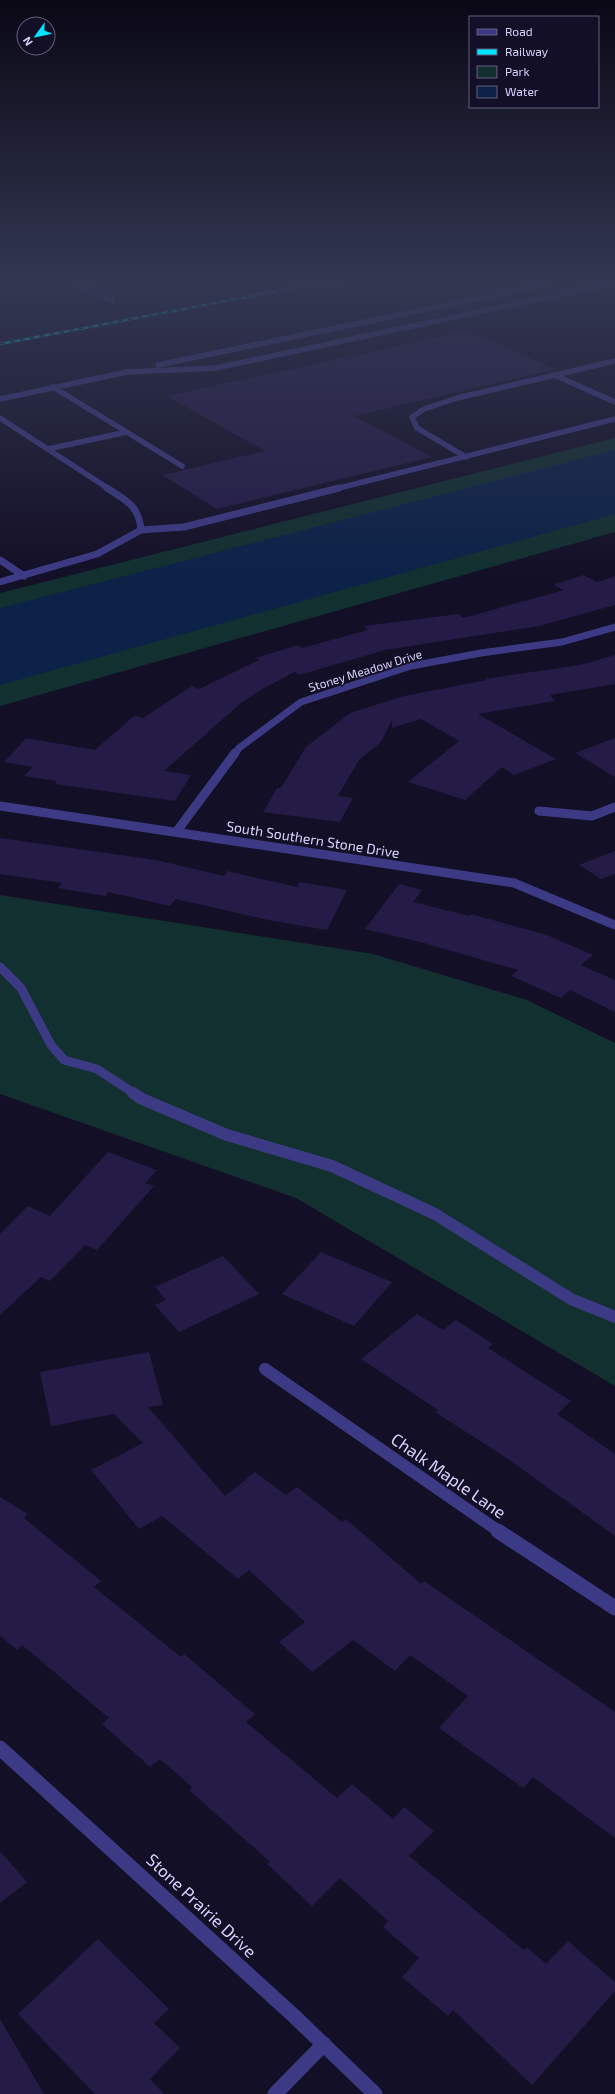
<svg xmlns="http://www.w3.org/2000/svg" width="615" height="2094" font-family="'Exo 2',sans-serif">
  <rect width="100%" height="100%" fill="#130f26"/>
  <g fill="#12302f">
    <polygon points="615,438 615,532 0,706 0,593"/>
    <polygon points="0,895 373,954 527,1000 615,1043 615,1386 296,1198 0,1094"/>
  </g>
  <polygon fill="#0c2248" points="615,450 615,514 0,685 0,608"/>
  <g fill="#241b47">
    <polygon points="467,331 556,369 354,416 432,457 217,509 162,475 265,451 167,396"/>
    <polygon points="583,575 597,582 615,576 615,605 539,626 385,650 299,675 295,672 264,688 241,703 164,771 191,775 175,801 55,784 57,781 24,776 33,767 4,762 26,738 95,750 134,716 143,718 192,686 199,689 259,660 256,658 297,645 302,648 368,630 364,626 459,614 463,618 564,590 553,585"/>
    <polygon points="615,655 615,684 550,695 555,701 478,714 556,759 514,775 502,767 465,800 408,782 459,741 421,719 392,728 392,720 381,742 359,760 338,796 353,798 340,822 263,812 277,788 281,788 306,747 350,713 404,696 487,680 485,679 580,665"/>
    <polygon points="615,738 615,777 575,753"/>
    <polygon points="0,838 156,860 224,876 227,871 297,887 299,882 347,890 327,930 268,920 176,899 170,906 108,892 106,896 58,888 62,883 0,874"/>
    <polygon points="615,851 615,874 601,879 579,865"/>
    <polygon points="399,884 422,890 413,902 470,916 471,914 547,935 593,955 581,965 615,980 615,1012 570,990 561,998 511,976 518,970 424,943 365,929"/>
    <polygon points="108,1152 157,1170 145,1183 154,1186 97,1250 85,1245 50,1281 41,1277 0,1315 0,1234 28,1206 50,1216"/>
    <polygon points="321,1252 392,1282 354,1326 282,1294"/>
    <polygon points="223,1256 259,1294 179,1332 155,1305 166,1300 155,1287"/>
    <polygon points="417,1314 443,1330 456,1320 493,1344 488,1348 571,1401 557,1414 615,1454 615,1536 508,1459 435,1412 438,1410 361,1359"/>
    <polygon points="149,1352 163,1405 148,1407 225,1496 255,1472 286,1495 297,1487 342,1522 346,1519 421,1584 424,1581 615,1712 615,1838 533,1777 523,1788 439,1728 468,1696 410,1655 395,1671 353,1640 312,1672 279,1642 305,1622 249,1570 238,1579 162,1516 139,1529 91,1470 143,1443 114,1414 51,1426 40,1372"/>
    <polygon points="0,1497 28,1514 24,1518 101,1581 94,1587 181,1657 184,1654 255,1714 246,1722 337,1798 352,1784 393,1819 404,1807 434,1831 409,1856 524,1950 527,1947 546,1964 568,1941 615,1982 615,1991 532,2085 453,2010 448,2016 402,1977 419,1958 383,1927 388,1921 340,1878 312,1906 267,1864 270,1862 189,1790 192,1787 160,1759 150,1767 102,1724 109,1718 22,1645 17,1650 0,1636"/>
    <polygon points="0,1851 27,1882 0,1903"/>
    <polygon points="98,1939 169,2009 154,2023 180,2048 150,2079 164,2094 95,2094 18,2014"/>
    <polygon points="0,2019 44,2094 0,2094"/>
  </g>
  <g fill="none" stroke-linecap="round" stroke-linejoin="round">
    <g stroke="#3d3a85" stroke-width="5.5">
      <polyline points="77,283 112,301"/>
      <polyline points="158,365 553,283"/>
      <polyline points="554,375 615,402"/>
      <polyline points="53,387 182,466"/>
      <polyline points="0,399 127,372 216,368 614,283"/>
      <polyline points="0,418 109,489"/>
      <polyline points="48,449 127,432"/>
      <polyline points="466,457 417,428 412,417 424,409 457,398 615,361"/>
      <polyline points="335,489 615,419"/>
    </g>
    <g stroke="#3d3a85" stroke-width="7">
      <path d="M107,488c19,12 32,18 34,42"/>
      <polyline points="0,560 24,576"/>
      <polyline points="0,582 97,554 141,530 184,527 339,488"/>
      <polyline points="235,754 239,748 301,702 411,666 481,653 562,642 615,627"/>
    </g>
    <g stroke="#3d3a85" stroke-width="9">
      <polyline points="0,806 514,883 615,925"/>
      <polyline points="539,811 592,816 615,807"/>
      <polyline points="177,831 235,753"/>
      <polyline points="0,967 21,988 51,1045 64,1060 97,1069 135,1094"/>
    </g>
    <g stroke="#3d3a85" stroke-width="12">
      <polyline points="133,1093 142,1099 227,1135 332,1166 435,1214 571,1299 615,1317"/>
      <polyline points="265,1369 500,1532"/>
    </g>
    <g stroke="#3d3a85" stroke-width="15">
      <polyline points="498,1531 615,1608"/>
      <polyline points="0,1748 294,2016 375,2094"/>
      <polyline points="275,2094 324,2044"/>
    </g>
    <g stroke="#00e5ff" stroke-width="2.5">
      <g id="rail">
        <polyline points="314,288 339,283"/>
        <polyline points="0,344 320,283"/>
      </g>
    </g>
    <use href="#rail" stroke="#130f26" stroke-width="1.5" stroke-dasharray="5" stroke-linecap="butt"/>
  </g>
  <linearGradient id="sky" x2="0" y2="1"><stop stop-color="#0a0815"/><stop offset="0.49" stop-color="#333752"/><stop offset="1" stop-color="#333752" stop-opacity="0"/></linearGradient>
  <rect width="615" height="576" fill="url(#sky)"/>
  <g text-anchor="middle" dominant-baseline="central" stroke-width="3.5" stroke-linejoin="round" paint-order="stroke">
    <g font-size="12" fill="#d9d4ff" stroke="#130f26">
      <text transform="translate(365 670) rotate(-17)">Stoney Meadow Drive</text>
    </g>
    <g font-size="14" fill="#d9d4ff" stroke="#130f26">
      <text transform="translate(313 839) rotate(9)">South Southern Stone Drive</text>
    </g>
    <g font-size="17" fill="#d9d4ff" stroke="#130f26">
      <text transform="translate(449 1475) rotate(35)">Chalk Maple Lane</text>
      <text transform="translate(202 1905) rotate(43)">Stone Prairie Drive</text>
    </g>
  </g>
  <rect x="469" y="16" width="130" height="92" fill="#130f26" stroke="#625e7d"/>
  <rect x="477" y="29" width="20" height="6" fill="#3d3a85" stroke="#625e7d"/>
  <text x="505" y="36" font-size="12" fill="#d9d4ff">Road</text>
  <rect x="477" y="49" width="20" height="6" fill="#00e5ff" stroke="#625e7d"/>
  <text x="505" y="56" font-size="12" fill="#d9d4ff">Railway</text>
  <rect x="477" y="66" width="20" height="12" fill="#12302f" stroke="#625e7d"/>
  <text x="505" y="76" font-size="12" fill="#d9d4ff">Park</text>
  <rect x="477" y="86" width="20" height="12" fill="#0c2248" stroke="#625e7d"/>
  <text x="505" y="96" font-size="12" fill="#d9d4ff">Water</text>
  <g transform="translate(36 36) rotate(237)"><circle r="19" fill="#130f26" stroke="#625e7d"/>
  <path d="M0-3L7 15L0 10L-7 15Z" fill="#00e5ff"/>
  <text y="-6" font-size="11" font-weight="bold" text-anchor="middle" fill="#d9d4ff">N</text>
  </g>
</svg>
